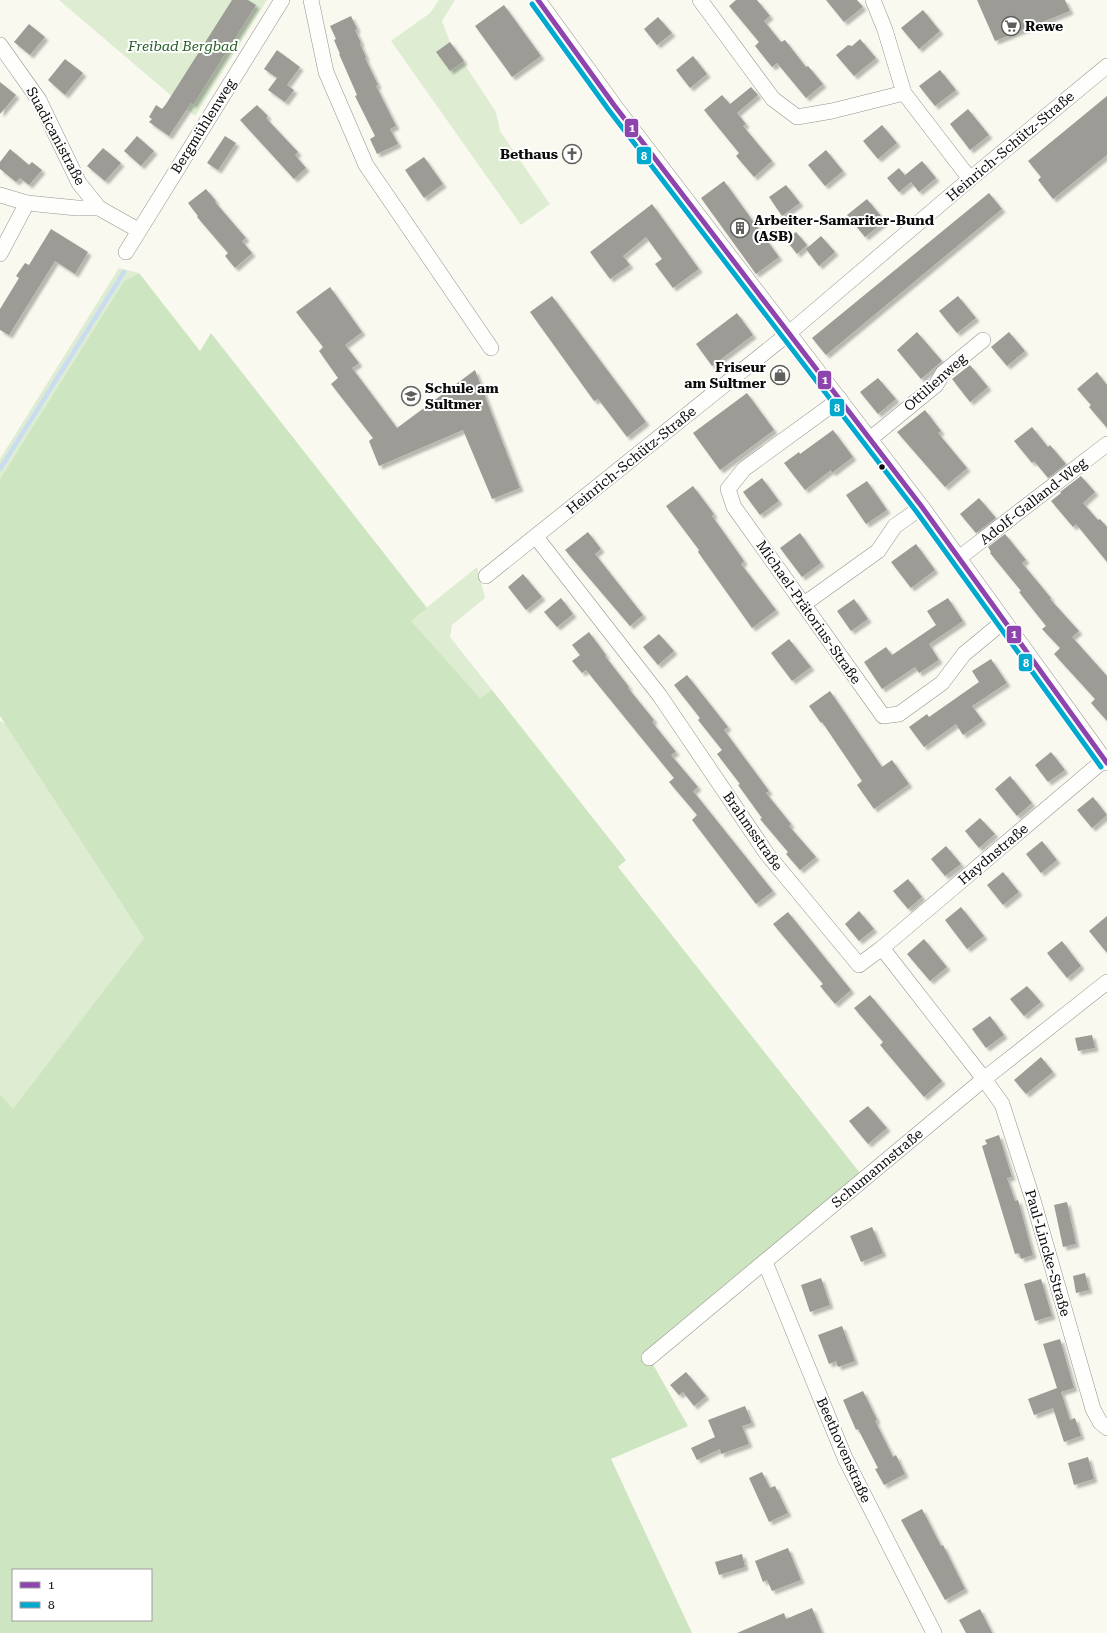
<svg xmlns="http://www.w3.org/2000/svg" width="1107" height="1633" font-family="'Roboto Serif',serif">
  <defs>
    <filter id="shadow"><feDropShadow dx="3.5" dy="3.5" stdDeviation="1" flood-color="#0004"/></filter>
  </defs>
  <rect width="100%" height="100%" fill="#f9f9f0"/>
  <g fill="#deedd2">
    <polygon points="59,0 267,0 195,116"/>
    <polygon points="439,0 455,0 442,21 450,42 496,112 500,131 550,204 521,225 391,41 430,13"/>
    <polygon points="119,268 139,273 124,281 0,479 0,459"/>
    <polygon points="477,567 485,598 452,625 450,637 492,690 480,698 410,621"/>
    <polygon points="0,721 6,724 144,938 13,1110 0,1094"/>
  </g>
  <path fill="#cee5c1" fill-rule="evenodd" d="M139,273l61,78 11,-18 216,275 -16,13 69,77 12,-8 134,170 -8,7 242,306 -135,113 10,11 -84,64 37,65 -77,33 81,174h-692v-539l13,15 131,-171 -144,-222v-237l124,-198zM13,1570h138v50h-138z"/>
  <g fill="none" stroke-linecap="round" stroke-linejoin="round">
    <polyline stroke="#cadcf0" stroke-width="4.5" points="0,469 124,272"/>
  </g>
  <g fill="#9c9b96" filter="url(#shadow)">
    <polygon points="232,0 248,0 256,5 193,105 191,103 169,136 149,122 152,119 149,117 156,105 162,109 166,104"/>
    <polygon points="736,0 757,0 770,16 764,21 781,42 785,40 806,67 808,66 823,84 806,98 777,63 772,67 755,46 759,42 729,6"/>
    <polygon points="826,0 857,0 863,7 844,22"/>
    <polygon points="977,0 1065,0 1070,11 995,41"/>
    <polygon points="504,5 541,56 512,77 475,26"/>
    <polygon points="923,10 940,31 919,49 901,28"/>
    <polygon points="351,16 357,29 355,30 361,43 360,44 366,57 365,58 378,85 376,86 396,126 390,129 398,144 377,154 370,139 375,136 355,96 357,95 339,54 340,54 334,40 336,39 330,26"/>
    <polygon points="658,17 672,33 657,45 644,29"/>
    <polygon points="29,24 45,37 30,55 14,42"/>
    <polygon points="860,39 876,58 854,76 836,55 848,45 852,46"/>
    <polygon points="450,42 464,61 450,71 436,52"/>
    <polygon points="277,50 300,67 287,85 294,90 285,102 268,90 277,78 264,69"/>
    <polygon points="693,56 707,74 690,88 676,70"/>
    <polygon points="65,59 83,73 65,95 48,80"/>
    <polygon points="940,70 956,90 935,106 919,86"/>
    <polygon points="0,82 16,95 0,114"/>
    <polygon points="751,87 758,95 737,113 746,124 743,126 772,161 754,177 736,156 739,153 704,110 722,95 730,104"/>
    <polygon points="1107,96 1107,155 1053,199 1038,180 1041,177 1028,161"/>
    <polygon points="257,105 268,116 266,118 298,152 295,155 306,168 294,179 240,120"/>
    <polygon points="968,109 989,135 970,150 950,124"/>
    <polygon points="882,125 897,143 878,159 863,141"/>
    <polygon points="137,136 154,151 141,166 124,151"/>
    <polygon points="225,136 236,143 218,170 207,163"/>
    <polygon points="103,148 121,163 105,181 87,166"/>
    <polygon points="10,149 29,165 32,162 42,170 29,185 20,178 16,182 0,169 0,162"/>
    <polygon points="826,150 843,171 825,186 808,165"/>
    <polygon points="424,157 443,184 424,198 405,170"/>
    <polygon points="922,161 936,178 919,192 911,182 899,192 887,178 899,168 908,179 905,175"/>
    <polygon points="724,181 779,257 756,274 701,198"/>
    <polygon points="786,185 800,203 782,216 769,197"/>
    <polygon points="206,189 216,201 215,202 246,238 242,241 252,253 235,268 225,256 228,253 197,217 198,216 188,203"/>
    <polygon points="989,193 1002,209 826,355 812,338"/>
    <polygon points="867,199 885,221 865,237 847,215"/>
    <polygon points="652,204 699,269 673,288 655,264 662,259 646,237 623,256 630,265 610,279 590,252"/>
    <polygon points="51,229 88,252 75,274 55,261 9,335 0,330 0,309 19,278 16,276 25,263 29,265"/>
    <polygon points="796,232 807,245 797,254 786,240"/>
    <polygon points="821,236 835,252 819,266 806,249"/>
    <polygon points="330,287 362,332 345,345 359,363 352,368 397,428 475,370 520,488 492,499 463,430 379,466 369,441 373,438 331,384 338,378 319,351 323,347 296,312"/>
    <polygon points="552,296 646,422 627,437 598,399 594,401 530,312"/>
    <polygon points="958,296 976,318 957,333 939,311"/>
    <polygon points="737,313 753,335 712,366 696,344"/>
    <polygon points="917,332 942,361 921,379 897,350"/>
    <polygon points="1009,332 1025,351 1007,366 991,347"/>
    <polygon points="970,365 988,387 970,402 952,379"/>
    <polygon points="1097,372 1107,385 1107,428 1089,407 1091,405 1077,389"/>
    <polygon points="878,378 896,399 878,414 860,392"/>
    <polygon points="747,393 774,430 720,470 693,433"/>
    <polygon points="925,410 941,431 938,433 967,468 945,487 897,432"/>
    <polygon points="1032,427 1048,447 1050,445 1066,464 1048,478 1034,461 1032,463 1014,441"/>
    <polygon points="833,430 853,457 832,473 831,470 805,490 784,463 799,452 800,454"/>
    <polygon points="1081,476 1095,492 1083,503 1098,520 1100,519 1107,527 1107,562 1076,524 1073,527 1051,501 1061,493 1060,492"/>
    <polygon points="762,478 779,501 760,515 743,492"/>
    <polygon points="867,481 887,510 866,524 846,495"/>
    <polygon points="693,486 714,514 712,516 744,561 741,564 776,610 752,628 698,552 699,550 666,506"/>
    <polygon points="979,498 996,518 976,533 960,514"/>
    <polygon points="588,532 601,549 595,554 643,615 630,626 565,550"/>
    <polygon points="800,533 821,563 802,577 780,548"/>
    <polygon points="1005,534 1026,560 1022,563 1051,598 1050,599 1079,631 1072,637 1107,676 1107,721 1091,703 1095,699 1054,654 1060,648 1042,629 1046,626 1019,592 1021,591 990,553 991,552 988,547"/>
    <polygon points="916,544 935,570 911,588 891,562"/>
    <polygon points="523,574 542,597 526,610 508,587"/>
    <polygon points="561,598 573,614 557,627 544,612"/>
    <polygon points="948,598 963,621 929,644 939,660 919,673 915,667 882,689 864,662 886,647 892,655 936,625 927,611"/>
    <polygon points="854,599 868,619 851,631 837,611"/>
    <polygon points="589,632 606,655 605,656 629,687 628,688 654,720 652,722 676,752 671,755 698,787 693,791 773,891 756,904 692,820 697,815 669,782 674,778 586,670 582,673 572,661 580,655 572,645"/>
    <polygon points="659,634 674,651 658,665 643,647"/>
    <polygon points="789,639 811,667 792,681 771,653"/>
    <polygon points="991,659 1007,683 972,706 983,721 963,735 956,724 924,747 909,727 927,714 929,717 979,682 972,671"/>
    <polygon points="687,675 728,727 724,730 769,791 766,793 791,824 789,826 816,857 800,870 786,854 788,852 760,819 762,818 738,785 740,784 717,754 722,750 698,720 700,718 674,685"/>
    <polygon points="830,691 882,767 892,760 909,784 874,809 857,785 862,781 822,722 821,723 809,706"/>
    <polygon points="1051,752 1065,770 1048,782 1035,765"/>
    <polygon points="1010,776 1032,803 1017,816 995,789"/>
    <polygon points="1093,797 1107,815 1092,828 1077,810"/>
    <polygon points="980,818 995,834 979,848 965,831"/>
    <polygon points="1042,841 1057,860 1041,873 1026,854"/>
    <polygon points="946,846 961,864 945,876 931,859"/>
    <polygon points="1003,872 1019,892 1003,905 987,885"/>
    <polygon points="908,879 922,897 908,909 893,891"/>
    <polygon points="961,907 984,936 967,949 945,920"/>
    <polygon points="859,911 874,929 859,941 845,924"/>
    <polygon points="788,912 851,990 835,1004 820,986 823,984 773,924"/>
    <polygon points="1107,916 1107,953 1089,931"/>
    <polygon points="924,939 947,967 930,981 907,954"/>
    <polygon points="1062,941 1081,966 1067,978 1047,953"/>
    <polygon points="1027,986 1041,1002 1024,1016 1010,999"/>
    <polygon points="870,995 942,1081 924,1097 880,1045 883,1042 854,1008"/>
    <polygon points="990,1016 1004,1035 986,1048 972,1029"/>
    <polygon points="1092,1035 1095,1048 1078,1051 1075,1038"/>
    <polygon points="1041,1057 1053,1072 1026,1094 1014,1080"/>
    <polygon points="868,1106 887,1128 868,1144 849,1121"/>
    <polygon points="999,1135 1012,1177 1007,1178 1015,1201 1018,1200 1033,1255 1021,1259 1019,1253 1015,1254 982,1146 987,1144 985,1140"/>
    <polygon points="1067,1202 1076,1244 1063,1247 1054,1205"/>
    <polygon points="872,1227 883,1253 861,1262 850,1236"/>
    <polygon points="1085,1273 1089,1290 1076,1293 1073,1276"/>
    <polygon points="821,1278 830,1305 810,1312 801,1285"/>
    <polygon points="1041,1279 1052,1316 1035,1321 1024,1284"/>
    <polygon points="842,1326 855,1361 838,1367 836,1361 829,1364 818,1335"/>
    <polygon points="1060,1339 1074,1388 1061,1392 1070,1420 1075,1418 1081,1436 1064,1442 1053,1408 1034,1415 1028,1399 1057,1388 1043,1344"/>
    <polygon points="686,1372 706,1396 694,1406 683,1392 679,1395 670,1385"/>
    <polygon points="863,1391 877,1420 875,1421 893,1457 896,1455 905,1474 884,1485 875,1469 878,1468 858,1429 856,1430 843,1400"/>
    <polygon points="745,1406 752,1423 742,1426 749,1444 721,1454 720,1449 697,1460 691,1448 715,1437 708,1420"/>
    <polygon points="1088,1457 1094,1479 1074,1485 1068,1463"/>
    <polygon points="762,1472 770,1488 775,1486 788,1513 769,1522 749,1478"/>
    <polygon points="922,1509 941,1546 943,1545 965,1589 945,1600 901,1520"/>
    <polygon points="788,1548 801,1580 772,1591 767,1580 763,1582 755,1561"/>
    <polygon points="742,1554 745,1567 719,1575 715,1562"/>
    <polygon points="812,1608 822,1633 737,1633 784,1613 786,1619"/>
    <polygon points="980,1609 992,1633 966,1633 959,1620"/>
  </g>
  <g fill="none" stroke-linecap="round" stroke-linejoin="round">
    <g stroke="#93938f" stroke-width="16">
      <g id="minor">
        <polyline points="311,0 326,72 366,165 491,348"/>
        <polyline points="538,0 614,105 922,507 1107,763"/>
        <polyline points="700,0 773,99 797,117 832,111 904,93"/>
        <polyline points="873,0 885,30 904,93 970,179"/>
        <polyline points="0,45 39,100 79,183 99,208"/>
        <polyline points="0,195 27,203 77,208 99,208 138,230"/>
        <polyline points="126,252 282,0"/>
        <polyline points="0,254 27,203"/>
        <polyline points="840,399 744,469 728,489 734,507 883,716 899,714 942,683 964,654 1004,621"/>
        <polyline points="870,439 936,385 943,373 983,340"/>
        <polyline points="536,537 660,696 767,854 859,965 882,948 984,1079 1002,1104 1033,1200 1093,1409 1100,1422 1107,1428"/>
        <polyline points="959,558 1107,444"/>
        <polyline points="486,576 789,333 970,179 1107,66"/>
        <polyline points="804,604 878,551 895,526 922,507"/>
        <polyline points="882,948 1104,760"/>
        <polyline points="765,1262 845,1458 934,1633"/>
        <polyline points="649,1358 984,1079 1107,982"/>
      </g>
    </g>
    <use href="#minor" stroke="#fefefd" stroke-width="15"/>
    <g stroke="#fff" stroke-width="8">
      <polyline id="bus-1" points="538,0 614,105 922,507 1107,763"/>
    </g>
    <g stroke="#fff" stroke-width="8">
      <polyline id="bus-2" points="532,4 608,109 916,511 1101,767"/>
    </g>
    <use href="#bus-1" stroke="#8e44ad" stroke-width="5"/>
    <use href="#bus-2" stroke="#00a9ce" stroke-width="5"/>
  </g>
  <defs>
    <g id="supermarket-ring" transform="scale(1)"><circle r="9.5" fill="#fff" stroke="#5f5f5c" stroke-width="1.5"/><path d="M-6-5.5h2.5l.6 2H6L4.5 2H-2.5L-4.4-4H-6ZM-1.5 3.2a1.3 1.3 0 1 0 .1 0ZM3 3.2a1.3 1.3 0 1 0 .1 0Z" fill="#5f5f5c"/></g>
    <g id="church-ring" transform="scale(1)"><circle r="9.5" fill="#fff" stroke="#5f5f5c" stroke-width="1.5"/><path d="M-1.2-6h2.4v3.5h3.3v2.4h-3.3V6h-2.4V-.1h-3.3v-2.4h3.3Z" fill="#5f5f5c"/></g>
    <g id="building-ring" transform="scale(1)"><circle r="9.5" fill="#fff" stroke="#5f5f5c" stroke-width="1.5"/><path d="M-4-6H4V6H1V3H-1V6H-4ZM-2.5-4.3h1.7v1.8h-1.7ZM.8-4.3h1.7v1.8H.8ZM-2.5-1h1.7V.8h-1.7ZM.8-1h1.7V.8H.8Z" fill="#5f5f5c"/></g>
    <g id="shop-ring" transform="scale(1)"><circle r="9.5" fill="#fff" stroke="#5f5f5c" stroke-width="1.5"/><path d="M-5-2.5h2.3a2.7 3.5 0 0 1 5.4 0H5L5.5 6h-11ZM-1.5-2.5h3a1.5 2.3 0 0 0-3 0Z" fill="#5f5f5c"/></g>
    <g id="school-ring" transform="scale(1)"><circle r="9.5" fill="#fff" stroke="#5f5f5c" stroke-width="1.5"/><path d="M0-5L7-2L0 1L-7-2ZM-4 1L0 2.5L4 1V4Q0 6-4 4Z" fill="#5f5f5c"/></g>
  </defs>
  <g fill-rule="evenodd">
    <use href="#supermarket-ring" x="1011" y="26"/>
    <use href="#church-ring" x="572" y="154"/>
    <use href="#building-ring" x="740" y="228"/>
    <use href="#shop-ring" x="780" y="375"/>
    <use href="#school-ring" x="411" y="396"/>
  </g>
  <circle fill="#0c0c0c" stroke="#fff" stroke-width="1.5" cx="882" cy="467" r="3.5"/>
  <g text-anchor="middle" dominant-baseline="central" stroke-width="4" stroke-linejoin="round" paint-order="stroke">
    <g font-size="14" font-weight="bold" fill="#0c0c0c" stroke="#fff" text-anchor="start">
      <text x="1025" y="26">Rewe</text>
      <text x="558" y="154" text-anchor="end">Bethaus</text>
      <text x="754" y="220">Arbeiter-Samariter-Bund<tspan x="754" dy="16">(ASB)</tspan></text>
      <text x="766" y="367" text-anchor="end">Friseur<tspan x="766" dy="16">am Sultmer</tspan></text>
      <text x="425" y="388">Schule am<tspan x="425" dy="16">Sultmer</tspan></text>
    </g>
    <g font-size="14" font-style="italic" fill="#255d23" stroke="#fff">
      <text x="183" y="46">Freibad Bergbad</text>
    </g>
    <g font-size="14" fill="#0c0c0c" stroke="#fff">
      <text transform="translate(203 126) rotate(-58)">Bergmühlenweg</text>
      <text transform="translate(56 136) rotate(62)">Suadicanistraße</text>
      <text transform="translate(1010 146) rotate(-40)">Heinrich-Schütz-Straße</text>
      <text transform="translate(935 382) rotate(-42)">Ottilienweg</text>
      <text transform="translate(631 460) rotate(-39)">Heinrich-Schütz-Straße</text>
      <text transform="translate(1033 501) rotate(-38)">Adolf-Galland-Weg</text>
      <text transform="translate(809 612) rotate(55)">Michael-Prätorius-Straße</text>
      <text transform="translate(753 831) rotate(55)">Brahmsstraße</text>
      <text transform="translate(993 854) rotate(-40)">Haydnstraße</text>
      <text transform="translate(877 1168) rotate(-40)">Schumannstraße</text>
      <text transform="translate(1048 1253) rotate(74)">Paul-Lincke-Straße</text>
      <text transform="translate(844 1450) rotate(66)">Beethovenstraße</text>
    </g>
  </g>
  <g stroke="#fff" stroke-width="1.5">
    <rect x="624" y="118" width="15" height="20" rx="4" fill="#8e44ad"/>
    <rect x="636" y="146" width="16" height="19" rx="4" fill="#00a9ce"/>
    <rect x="817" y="370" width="15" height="20" rx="4" fill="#8e44ad"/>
    <rect x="829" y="398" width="16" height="19" rx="4" fill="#00a9ce"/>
    <rect x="1006" y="625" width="16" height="19" rx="4" fill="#8e44ad"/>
    <rect x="1018" y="653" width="15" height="19" rx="4" fill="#00a9ce"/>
  </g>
  <g font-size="11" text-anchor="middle" font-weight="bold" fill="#fff">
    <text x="632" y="132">1</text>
    <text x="644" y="160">8</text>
    <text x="825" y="384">1</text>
    <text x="837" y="412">8</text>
    <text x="1014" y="638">1</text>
    <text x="1026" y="667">8</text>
  </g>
  <rect x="12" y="1569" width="140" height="52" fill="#ffffff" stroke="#9e9e9e"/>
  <rect x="20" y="1582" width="20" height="6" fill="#8e44ad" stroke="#9e9e9e"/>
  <text x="48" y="1589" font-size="12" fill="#0c0c0c">1</text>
  <rect x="20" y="1602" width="20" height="6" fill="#00a9ce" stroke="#9e9e9e"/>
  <text x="48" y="1609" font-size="12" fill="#0c0c0c">8</text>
</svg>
